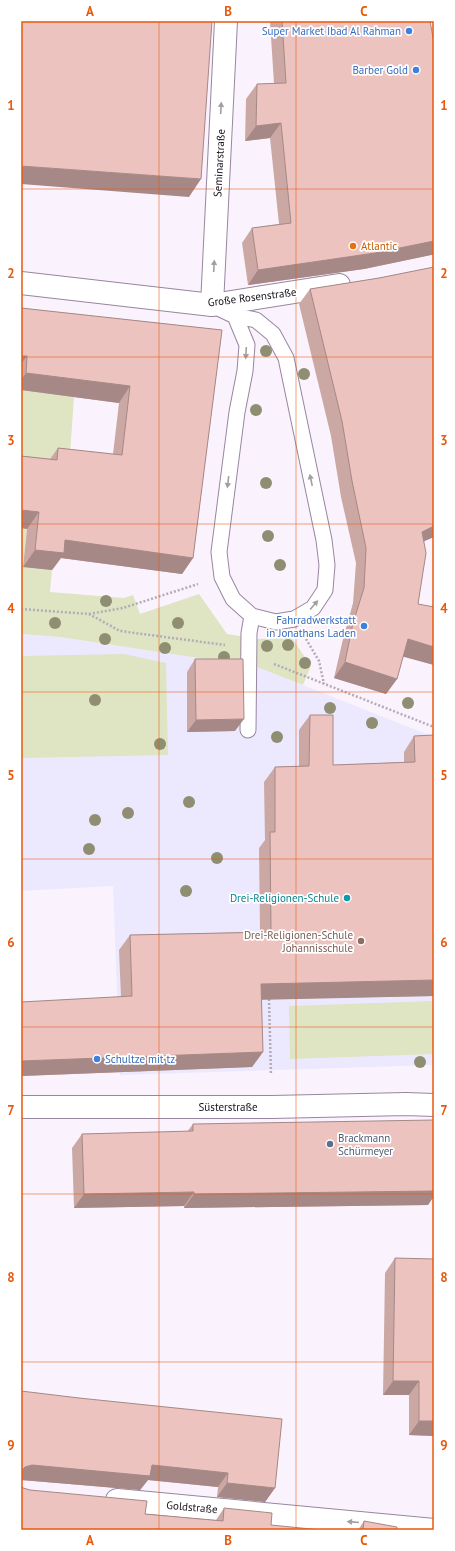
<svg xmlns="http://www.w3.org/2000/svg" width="455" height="1551" font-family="'PT Sans',sans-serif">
  <rect width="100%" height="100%" fill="#faf3fe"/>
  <polygon fill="#ece9ff" points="21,634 60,637 257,667 434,737 434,1065 120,1075 113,886 21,891"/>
  <g fill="#dfe4c2">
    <polygon points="21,390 74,397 69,468 21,474"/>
    <polygon points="21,528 27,529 23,567 52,570 50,592 124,598 133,595 140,614 199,594 227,634 258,639 292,638 311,666 303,685 257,667 60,637 21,634"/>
    <polygon points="124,654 166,663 168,755 21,758 21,656"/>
    <polygon points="434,1001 434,1054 290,1059 289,1006"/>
  </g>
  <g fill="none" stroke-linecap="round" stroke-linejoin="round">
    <g stroke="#97869f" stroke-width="17">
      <g id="lane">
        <polyline points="212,305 235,316 256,320 273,334 286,358 324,540 327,565 325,590 313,608 294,619 276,622 252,616 233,599 222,577 219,552 237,412 245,371 247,345 235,316"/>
        <polyline points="248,730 249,633 252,616"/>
      </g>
    </g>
    <g stroke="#97869f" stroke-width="24">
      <g id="street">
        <polyline points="21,283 212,305 339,285"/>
        <polyline points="212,305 226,21"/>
        <polyline points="21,1107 272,1107 406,1104 434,1105"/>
        <polyline points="117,1500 434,1530"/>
      </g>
    </g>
    <g stroke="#b3acb7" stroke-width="2.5" stroke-dasharray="2 2" stroke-linecap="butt">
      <polyline points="21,609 89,614 120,631 225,645"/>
      <polyline points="89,614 123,608 198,584"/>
      <polyline points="306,639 319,661 324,684"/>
      <polyline points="274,664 434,727"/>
      <polyline points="269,999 271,1075"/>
    </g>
    <use href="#lane" stroke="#fff" stroke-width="15"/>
    <use href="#street" stroke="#fff" stroke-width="22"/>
  </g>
  <g fill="#8f8e72">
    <circle cx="266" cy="351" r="6"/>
    <circle cx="304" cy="374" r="6"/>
    <circle cx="256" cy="410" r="6"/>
    <circle cx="266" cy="483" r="6"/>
    <circle cx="268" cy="536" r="6"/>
    <circle cx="280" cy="565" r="6"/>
    <circle cx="106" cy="601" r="6"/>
    <circle cx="55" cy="623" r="6"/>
    <circle cx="178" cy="623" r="6"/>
    <circle cx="105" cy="639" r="6"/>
    <circle cx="288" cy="645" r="6"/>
    <circle cx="267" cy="646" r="6"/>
    <circle cx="165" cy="648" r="6"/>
    <circle cx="224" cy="657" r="6"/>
    <circle cx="305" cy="663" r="6"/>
    <circle cx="95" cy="700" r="6"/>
    <circle cx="408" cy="703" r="6"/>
    <circle cx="330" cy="708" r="6"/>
    <circle cx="372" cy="723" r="6"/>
    <circle cx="277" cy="737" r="6"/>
    <circle cx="160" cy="744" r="6"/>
    <circle cx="189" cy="802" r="6"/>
    <circle cx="128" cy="813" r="6"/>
    <circle cx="95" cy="820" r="6"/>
    <circle cx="89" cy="849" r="6"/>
    <circle cx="217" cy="858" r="6"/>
    <circle cx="186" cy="891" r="6"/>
    <circle cx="420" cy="1062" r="6"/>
  </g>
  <g fill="#cca8a5">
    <polygon points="270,21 430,21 431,255 364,269 248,285 242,243 252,228 279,224 270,138 245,141 246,99 257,84 274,84"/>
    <polygon points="434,267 434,537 423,541 418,604 434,607 434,665 403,656 397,679 386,694 334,678 343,639 353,603 356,563 341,497 331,436 299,304 310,289 379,278"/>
    <polygon points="21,308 222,330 193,558 182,574 61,558 52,570 23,567 27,529 21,528 21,456 50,459 58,448 113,454 119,403 21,390"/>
    <polygon points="195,659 235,731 187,732 187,672"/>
    <polygon points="310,715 333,765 404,762 404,752 414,736 434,735 434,996 261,999 263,1052 252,1067 21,1076 21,1002 121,997 119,950 130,935 260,932 259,848 265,840 264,782 275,767 299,766 299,730"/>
    <polygon points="193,1124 432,1199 428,1205 184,1208 184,1206 74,1208 72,1148 82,1134 187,1132"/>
    <polygon points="395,1258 434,1436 409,1435 409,1395 383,1395 385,1273"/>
    <polygon points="21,1391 275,1488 265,1502 217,1497 218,1487 148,1480 140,1490 22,1480"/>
    <polygon points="23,1488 30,1490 145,1514 216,1520 224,1508 271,1525 21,1530"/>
    <polygon points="364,1521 397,1530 358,1530"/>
  </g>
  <g fill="#a68886">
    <polygon points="281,123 270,138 245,141 256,126"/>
    <polygon points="21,166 201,179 189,197 21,184"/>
    <polygon points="434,241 434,255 431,255 364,269 248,285 258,270"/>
    <polygon points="21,356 27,356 21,364"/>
    <polygon points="26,373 130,386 119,403 21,390 21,380"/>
    <polygon points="21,510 39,512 27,529 21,528"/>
    <polygon points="434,526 434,537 411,547 422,532"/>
    <polygon points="65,540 193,558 182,574 61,558 52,570 23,567 35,550"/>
    <polygon points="408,639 434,647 434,665 397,655"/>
    <polygon points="345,662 397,679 386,694 334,678"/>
    <polygon points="244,719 235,731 187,732 196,720"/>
    <polygon points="434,980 434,996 250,1000 261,984"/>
    <polygon points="263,1052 252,1067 21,1076 21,1061"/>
    <polygon points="434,1190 434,1199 432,1199 428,1205 184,1208 194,1194"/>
    <polygon points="194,1192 184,1206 74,1208 84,1194"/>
    <polygon points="393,1381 419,1381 409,1395 383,1395"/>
    <polygon points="419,1421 434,1421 434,1436 409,1435"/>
    <polygon points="32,1465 152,1465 228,1473 218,1487 148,1480 140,1490 21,1480 21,1471 25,1467"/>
    <polygon points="227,1483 275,1488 265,1502 217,1497"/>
  </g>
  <g fill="#edc3c0" stroke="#a68886">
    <polygon points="21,21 212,21 201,179 21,166"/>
    <polygon points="282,21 430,21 434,43 434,241 375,253 258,270 252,228 291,223 281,123 256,126 257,84 286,83"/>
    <polygon points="434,267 434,526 422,532 426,553 418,604 434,607 434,647 408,639 397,679 345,662 353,623 364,588 366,548 352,481 342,421 310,289 379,278"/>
    <polygon points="21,308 222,330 193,558 65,540 64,553 35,550 39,512 21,510 21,456 57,460 58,448 122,455 130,386 26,373 27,356 21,356"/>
    <polygon points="195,659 243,659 244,719 196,720"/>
    <polygon points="310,715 333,715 333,765 415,762 414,736 434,735 434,980 261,984 263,1052 21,1061 21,1002 132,996 130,935 271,932 270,832 275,832 275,767 309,766"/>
    <polygon points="434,1120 434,1191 194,1194 194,1192 84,1194 82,1134 193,1131 193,1124"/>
    <polygon points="395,1258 434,1259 434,1421 419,1421 419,1381 393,1381"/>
    <polygon points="21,1391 79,1398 282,1419 275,1488 227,1483 228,1473 152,1465 150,1476 32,1465 25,1467 21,1471"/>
    <polygon points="21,1485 23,1488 30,1490 147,1501 145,1514 223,1521 224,1508 272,1513 271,1525 321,1530 21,1530"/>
    <polygon points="364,1521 397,1527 397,1530 363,1530"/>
  </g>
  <defs><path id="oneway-solid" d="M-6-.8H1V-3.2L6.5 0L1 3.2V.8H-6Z"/></defs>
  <g fill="#a29fa3">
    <use href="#oneway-solid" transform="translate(221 108) rotate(-87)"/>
    <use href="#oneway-solid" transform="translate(214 266) rotate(-87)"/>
    <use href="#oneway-solid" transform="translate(246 353) rotate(93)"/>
    <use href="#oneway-solid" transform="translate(311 480) rotate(-102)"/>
    <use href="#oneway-solid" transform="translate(228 482) rotate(97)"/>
    <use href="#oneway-solid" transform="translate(314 605) rotate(-49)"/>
    <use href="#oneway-solid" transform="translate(353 1522) rotate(-175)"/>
  </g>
  <path fill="none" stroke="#e8590c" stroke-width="1" stroke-opacity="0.55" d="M159,21v1509M296,21v1509M21,189h413M21,357h413M21,524h413M21,692h413M21,859h413M21,1027h413M21,1194h413M21,1362h413"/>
  <g fill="#3f7fe0" stroke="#fff" stroke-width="1.5">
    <circle cx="409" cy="31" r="4"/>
    <circle cx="416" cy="70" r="4"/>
    <circle cx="364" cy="626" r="4"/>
    <circle cx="97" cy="1059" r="4"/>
  </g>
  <circle fill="#e8710a" stroke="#fff" stroke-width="1.5" cx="353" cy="246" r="4"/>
  <circle fill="#0f9aa8" stroke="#fff" stroke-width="1.5" cx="347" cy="898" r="4"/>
  <circle fill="#8d6e63" stroke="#fff" stroke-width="1.5" cx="361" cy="941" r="4"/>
  <circle fill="#5c6f8a" stroke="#fff" stroke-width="1.5" cx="330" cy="1144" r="4"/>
  <g text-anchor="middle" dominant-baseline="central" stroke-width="3.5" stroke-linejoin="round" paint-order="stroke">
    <g font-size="11" fill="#366cbe" stroke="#fff" text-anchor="end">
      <text x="401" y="31">Super Market Ibad Al Rahman</text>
      <text x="408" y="70">Barber Gold</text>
      <text x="356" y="620">Fahrradwerkstatt<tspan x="356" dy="13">in Jonathans Laden</tspan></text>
      <text x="105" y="1059" text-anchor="start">Schultze mit tz</text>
    </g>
    <g font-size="11" fill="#17101a" stroke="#fff">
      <text transform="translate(219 163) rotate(-87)">Seminarstraße</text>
      <text transform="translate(252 297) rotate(-7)">Große Rosenstraße</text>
      <text x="228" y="1107">Süsterstraße</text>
      <text transform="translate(192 1507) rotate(5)">Goldstraße</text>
    </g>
    <g font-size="11" fill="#c56008" stroke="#fff" text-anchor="start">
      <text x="361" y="246">Atlantic</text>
    </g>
    <g font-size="11" fill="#0d838f" stroke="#fff" text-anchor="end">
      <text x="339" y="898">Drei-Religionen-Schule</text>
    </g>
    <g font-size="11" fill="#785e54" stroke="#fff" text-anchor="end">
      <text x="353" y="935">Drei-Religionen-Schule<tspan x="353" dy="13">Johannisschule</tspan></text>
    </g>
    <g font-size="11" fill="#4e5e75" stroke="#fff" text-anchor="start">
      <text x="338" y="1138">Brackmann<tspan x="338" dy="13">Schürmeyer</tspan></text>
    </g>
  </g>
  <rect width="455" height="1551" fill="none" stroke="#ffffff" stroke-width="44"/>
  <rect x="22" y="22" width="411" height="1507" fill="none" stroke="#e8590c" stroke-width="1.5"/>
  <g font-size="13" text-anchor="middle" font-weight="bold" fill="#e8590c">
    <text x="90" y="16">A</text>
    <text x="228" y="16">B</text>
    <text x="364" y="16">C</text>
    <text x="11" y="110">1</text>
    <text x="444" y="110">1</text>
    <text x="11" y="278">2</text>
    <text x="444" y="278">2</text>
    <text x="11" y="445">3</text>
    <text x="444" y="445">3</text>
    <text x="11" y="613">4</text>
    <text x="444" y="613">4</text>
    <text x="11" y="780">5</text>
    <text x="444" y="780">5</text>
    <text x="11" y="947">6</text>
    <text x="444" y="947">6</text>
    <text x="11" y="1115">7</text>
    <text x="444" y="1115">7</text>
    <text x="11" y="1282">8</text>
    <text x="444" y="1282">8</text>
    <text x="11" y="1450">9</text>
    <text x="444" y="1450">9</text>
    <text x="90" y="1545">A</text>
    <text x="228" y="1545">B</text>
    <text x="364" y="1545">C</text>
  </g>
</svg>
